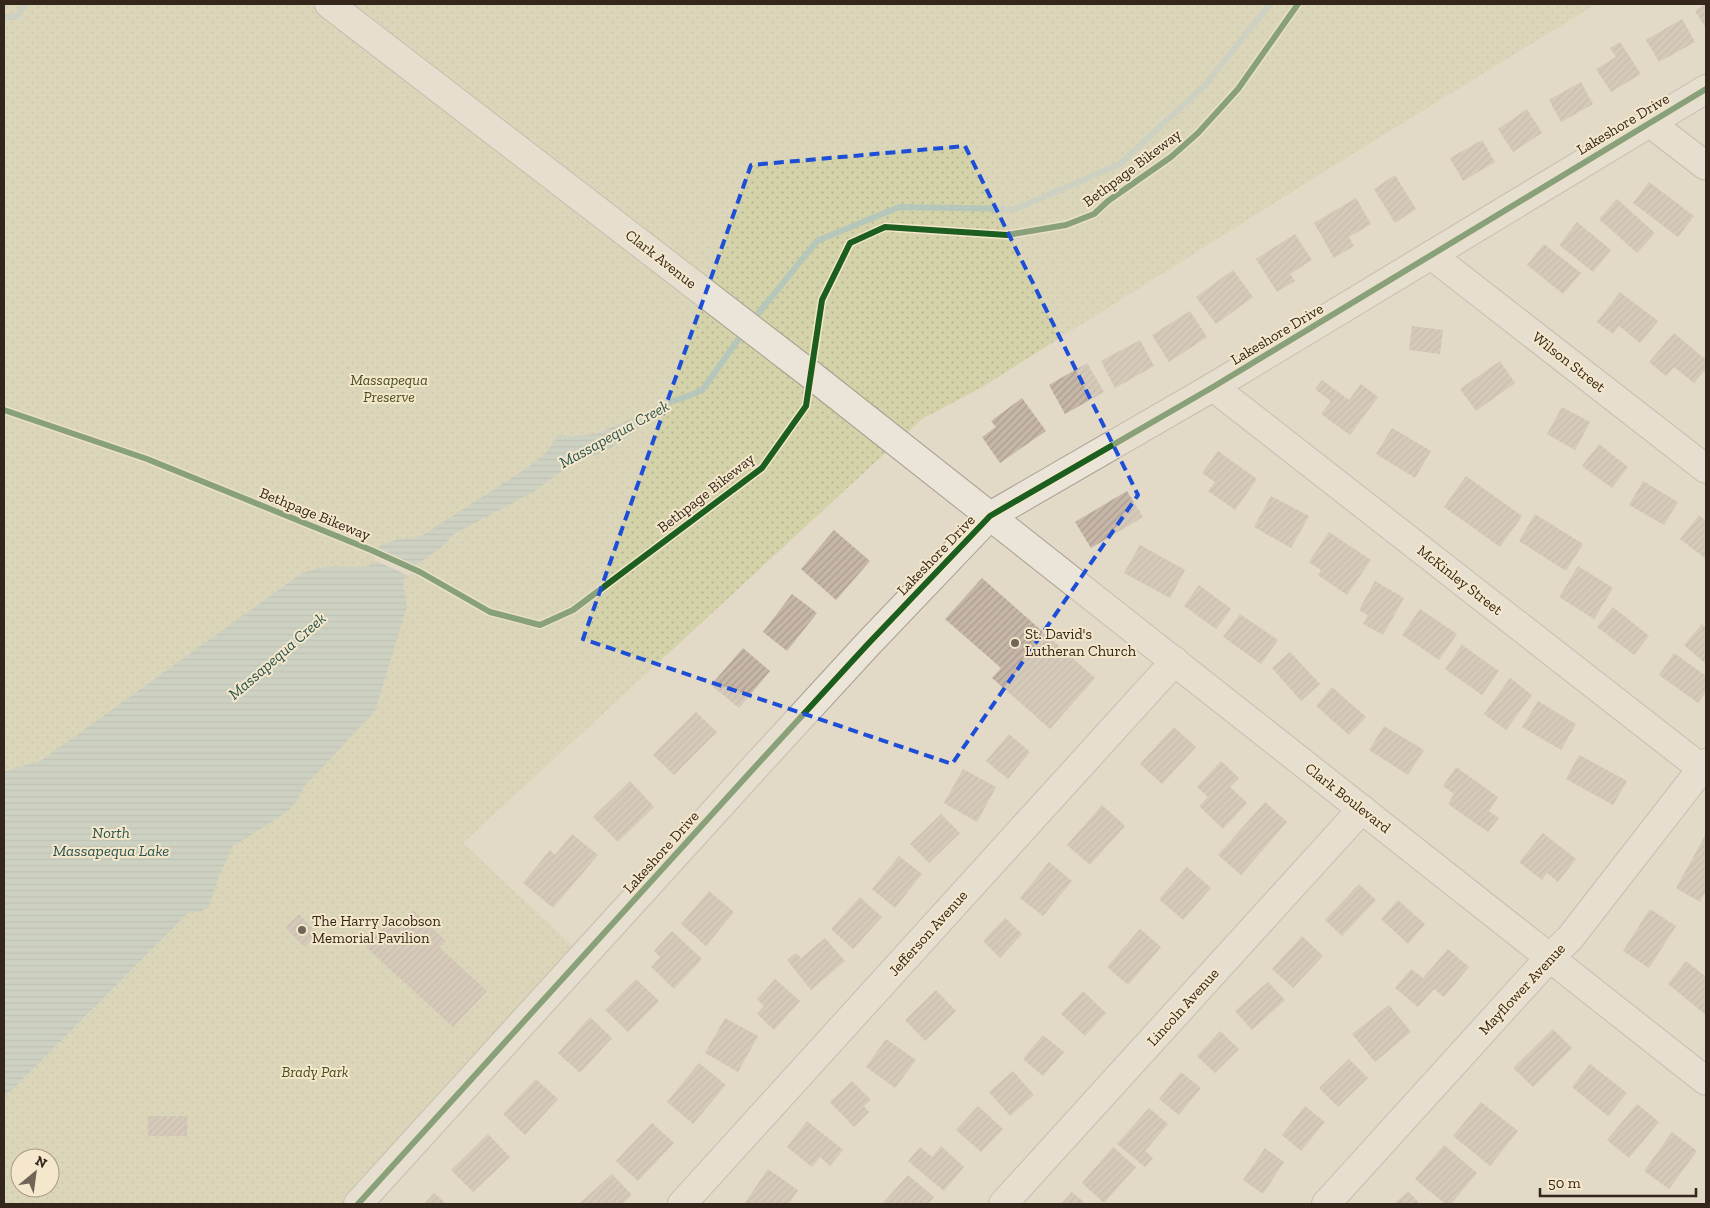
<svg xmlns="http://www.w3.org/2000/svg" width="1710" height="1208" font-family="'Zilla Slab',serif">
  <defs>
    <pattern id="park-dots" width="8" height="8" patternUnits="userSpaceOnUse" patternTransform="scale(1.25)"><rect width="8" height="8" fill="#d3d2a9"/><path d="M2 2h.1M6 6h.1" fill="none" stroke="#b6b491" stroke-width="1.8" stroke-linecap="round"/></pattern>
    <pattern id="water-rules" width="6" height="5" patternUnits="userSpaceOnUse" patternTransform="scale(1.25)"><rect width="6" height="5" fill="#b4c7ba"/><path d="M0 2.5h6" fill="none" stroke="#9bab9f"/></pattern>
    <pattern id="building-hatch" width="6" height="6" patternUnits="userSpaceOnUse" patternTransform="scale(1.25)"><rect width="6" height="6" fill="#c6b6a8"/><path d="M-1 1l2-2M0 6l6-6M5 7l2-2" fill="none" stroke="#ab9c90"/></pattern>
  </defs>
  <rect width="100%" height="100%" fill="#e2d9c7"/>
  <path fill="url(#park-dots)" fill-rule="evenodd" d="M4,4h1592l-250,154 -364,229 -60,32 -459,424 115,108 -231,253h-343zM20,1158h30v30h-30z"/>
  <polygon fill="url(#water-rules)" points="664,404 629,436 607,451 573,463 533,492 454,534 441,548 414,566 403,581 407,606 375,711 303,788 298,799 290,810 233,846 220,874 209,906 200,912 189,912 4,1098 4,772 42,760 302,573 318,568 335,566 354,567 368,566 377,562 378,550 381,545 395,540 420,537 530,466 546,453 559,435 576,436 596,434"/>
  <polygon fill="#e2d9c7" points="375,549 417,568 409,576 374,560"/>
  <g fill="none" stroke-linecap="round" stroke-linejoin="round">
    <g stroke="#b4c7ba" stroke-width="6">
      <polyline points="4,17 17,17 25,4"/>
      <polyline points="752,321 817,241 899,207 1016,209 1120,164 1206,84 1270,4"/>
      <path d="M657,408c14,-9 31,-9 46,-19l42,-59"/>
    </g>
  </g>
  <g fill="url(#building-hatch)">
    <polygon points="1705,4 1706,4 1706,28 1695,11"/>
    <polygon points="1682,19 1695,42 1659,62 1646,40"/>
    <polygon points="1620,42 1641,74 1611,92 1596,69 1616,57 1610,48"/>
    <polygon points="1581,82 1593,104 1561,122 1549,100"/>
    <polygon points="1527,109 1542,133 1513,152 1498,129"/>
    <polygon points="1482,140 1495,162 1463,181 1450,158"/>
    <polygon points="1395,175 1416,209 1395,223 1374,189"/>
    <polygon points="1649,182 1694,216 1678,237 1633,203"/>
    <polygon points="1356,198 1371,224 1349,237 1354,246 1334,258 1314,223"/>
    <polygon points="1617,199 1655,233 1637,253 1599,219"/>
    <polygon points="1577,222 1611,250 1593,272 1559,245"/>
    <polygon points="1295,234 1312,260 1290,274 1295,281 1277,292 1256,259"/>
    <polygon points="1544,244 1581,273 1563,294 1527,265"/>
    <polygon points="1233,270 1253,297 1216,324 1196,297"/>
    <polygon points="1620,292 1658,321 1640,343 1619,326 1613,334 1597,322"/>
    <polygon points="1190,311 1207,337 1169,362 1152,335"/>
    <polygon points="1412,326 1443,330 1440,354 1409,350"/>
    <polygon points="1674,333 1706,360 1706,369 1694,383 1674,367 1666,376 1649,362"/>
    <polygon points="1140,340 1154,366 1115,388 1101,361"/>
    <polygon points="1500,361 1515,383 1476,411 1460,389"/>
    <polygon points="1087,363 1104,392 1065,414 1049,385"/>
    <polygon points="1322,380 1349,400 1361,384 1378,397 1350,435 1321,414 1331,401 1315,389"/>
    <polygon points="1022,398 1046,431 1000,463 982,437 996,427 991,421"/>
    <polygon points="1562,407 1590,422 1575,450 1547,434"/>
    <polygon points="1392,428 1431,451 1415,478 1376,454"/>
    <polygon points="1599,444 1628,467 1612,488 1582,466"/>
    <polygon points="1218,451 1257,479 1235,510 1208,491 1215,482 1202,473"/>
    <polygon points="1466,476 1522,516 1500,547 1444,507"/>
    <polygon points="1643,481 1678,502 1664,525 1629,505"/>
    <polygon points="1127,491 1143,517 1091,548 1075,522"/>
    <polygon points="1271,496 1309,516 1291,548 1254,527"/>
    <polygon points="1535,514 1583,544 1566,571 1519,541"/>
    <polygon points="1699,515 1706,521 1706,559 1680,539"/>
    <polygon points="834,530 870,561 836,600 801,569"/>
    <polygon points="1329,532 1371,560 1347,595 1318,575 1321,570 1309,562"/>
    <polygon points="1140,545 1185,570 1170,598 1124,573"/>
    <polygon points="1578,566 1613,588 1594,619 1559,597"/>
    <polygon points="982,578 1095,678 1050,729 992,678 1001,668 945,619"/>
    <polygon points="1375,581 1404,598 1383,635 1363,624 1368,615 1359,610"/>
    <polygon points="1199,585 1231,609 1216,629 1184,606"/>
    <polygon points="792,594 817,613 787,651 763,632"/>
    <polygon points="1613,607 1649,636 1634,655 1597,627"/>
    <polygon points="1420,609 1457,634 1439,660 1402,635"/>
    <polygon points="1240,614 1278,640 1261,664 1223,637"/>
    <polygon points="1702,624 1706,628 1706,664 1684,645"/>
    <polygon points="1462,645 1499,671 1482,695 1445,669"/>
    <polygon points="743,648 770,671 739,708 711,685"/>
    <polygon points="1290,652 1320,684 1301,701 1272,668"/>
    <polygon points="1674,653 1706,676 1706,692 1698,703 1659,675"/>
    <polygon points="1510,678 1532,695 1506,730 1484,714"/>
    <polygon points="1332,687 1366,717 1349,735 1316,706"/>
    <polygon points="1538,701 1576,724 1561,750 1522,727"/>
    <polygon points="696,712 717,732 674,775 653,755"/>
    <polygon points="1384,726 1424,750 1408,775 1369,750"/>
    <polygon points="1174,727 1196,747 1162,784 1140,764"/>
    <polygon points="1009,734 1030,752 1008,779 986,761"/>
    <polygon points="1579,755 1627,781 1613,805 1566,779"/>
    <polygon points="1221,761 1239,778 1230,787 1247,803 1223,829 1199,806 1208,797 1197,787"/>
    <polygon points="1456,767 1498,797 1489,811 1499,818 1488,832 1448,804 1454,794 1443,786"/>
    <polygon points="963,769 996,787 977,822 944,803"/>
    <polygon points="630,781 654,807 618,842 593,817"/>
    <polygon points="1265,802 1287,822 1241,875 1218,855"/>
    <polygon points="1102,805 1125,826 1090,865 1067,845"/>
    <polygon points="941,814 960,833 929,863 910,844"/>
    <polygon points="1543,833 1576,859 1558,882 1547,873 1542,880 1519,862"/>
    <polygon points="572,834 598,855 553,908 523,883 550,850 555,855"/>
    <polygon points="1705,836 1706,837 1706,891 1700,902 1676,888"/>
    <polygon points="899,856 922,874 895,908 872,889"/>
    <polygon points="1049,862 1072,881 1043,916 1020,898"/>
    <polygon points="1187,867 1211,888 1183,920 1159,899"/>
    <polygon points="1359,884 1376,900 1342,936 1325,920"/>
    <polygon points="709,891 734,912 706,946 681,924"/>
    <polygon points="860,897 882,917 853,949 831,929"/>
    <polygon points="1398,900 1425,924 1408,944 1381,919"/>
    <polygon points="1650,909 1676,926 1649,968 1623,951"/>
    <polygon points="413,910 446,941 439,947 487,991 453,1027 366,947 394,917 401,923"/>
    <polygon points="299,914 318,934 304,947 285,927"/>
    <polygon points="1005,918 1022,934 1000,958 983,941"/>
    <polygon points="1140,929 1161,947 1128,985 1107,967"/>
    <polygon points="672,931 702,959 674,989 651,967 660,957 654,951"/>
    <polygon points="1302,936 1323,956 1293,988 1272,969"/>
    <polygon points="825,938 845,961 811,990 787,960 796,953 801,958"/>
    <polygon points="1448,949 1469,967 1444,997 1434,989 1418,1007 1395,988 1411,969 1423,978"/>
    <polygon points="1686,961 1706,977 1706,1015 1668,984"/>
    <polygon points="636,979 659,1001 628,1032 605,1010"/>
    <polygon points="775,979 800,1001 774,1030 757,1014 764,1006 757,999"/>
    <polygon points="1268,982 1285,1000 1252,1030 1235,1011"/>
    <polygon points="936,990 956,1011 925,1041 905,1020"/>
    <polygon points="1083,991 1106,1013 1085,1036 1061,1014"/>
    <polygon points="1389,1005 1411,1032 1375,1062 1352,1034"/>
    <polygon points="590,1017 612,1038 580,1073 558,1053"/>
    <polygon points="725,1018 758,1036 738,1072 705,1053"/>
    <polygon points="1553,1029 1572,1048 1533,1087 1513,1068"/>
    <polygon points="1220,1031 1239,1049 1215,1073 1197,1056"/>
    <polygon points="1043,1035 1064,1052 1043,1076 1023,1059"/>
    <polygon points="886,1039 916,1060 895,1088 866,1067"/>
    <polygon points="1349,1059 1368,1078 1338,1107 1319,1088"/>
    <polygon points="699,1063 726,1085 693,1124 667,1102"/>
    <polygon points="1590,1064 1627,1093 1608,1116 1572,1087"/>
    <polygon points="1013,1071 1034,1095 1010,1116 989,1092"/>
    <polygon points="1181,1072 1201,1088 1179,1115 1159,1099"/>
    <polygon points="536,1079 558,1099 525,1135 503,1114"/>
    <polygon points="852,1081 871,1100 864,1106 869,1112 854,1127 830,1102"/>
    <polygon points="1481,1102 1518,1131 1490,1166 1453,1136"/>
    <polygon points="1637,1104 1659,1122 1629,1158 1607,1140"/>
    <polygon points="978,1106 1003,1129 981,1152 956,1130"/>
    <polygon points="1305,1106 1325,1122 1301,1151 1282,1135"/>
    <polygon points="1149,1108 1168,1124 1145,1151 1153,1158 1145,1167 1117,1144"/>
    <rect x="148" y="1116" width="39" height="20"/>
    <polygon points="807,1121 843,1150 830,1166 820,1157 812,1167 787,1147"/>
    <polygon points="652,1123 674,1143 638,1181 616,1161"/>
    <polygon points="1672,1132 1697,1151 1669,1189 1644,1171"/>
    <polygon points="488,1134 510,1157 473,1192 451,1170"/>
    <polygon points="1444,1145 1477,1173 1451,1204 1445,1204 1415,1179"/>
    <polygon points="941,1146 964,1167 944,1191 908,1161 920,1147 932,1157"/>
    <polygon points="1113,1147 1136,1167 1104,1203 1082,1183"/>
    <polygon points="1265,1148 1284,1162 1263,1194 1243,1180"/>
    <polygon points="768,1169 798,1190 789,1204 744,1204"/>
    <polygon points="612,1174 632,1195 622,1204 579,1204"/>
    <polygon points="908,1175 934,1197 928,1204 882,1204"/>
    <polygon points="1408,1191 1420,1204 1394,1204"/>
    <polygon points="1072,1192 1086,1204 1061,1204"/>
    <polygon points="434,1193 447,1204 424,1204"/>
  </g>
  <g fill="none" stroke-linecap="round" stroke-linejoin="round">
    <g stroke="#a69e91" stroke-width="30">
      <g id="minor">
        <polyline points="329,4 810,374 1706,1081"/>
        <polyline points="1650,123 1706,166"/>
        <polyline points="1431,255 1706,469"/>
        <polyline points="1213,387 1706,772"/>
        <polyline points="358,1204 755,767 867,645 990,516 1213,387 1706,89"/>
        <polyline points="682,1204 1175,661"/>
        <polyline points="1003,1204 1362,809"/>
        <polyline points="1326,1204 1550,957 1570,938 1706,763"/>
      </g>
    </g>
    <use href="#minor" stroke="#eae4d9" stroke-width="28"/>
    <g stroke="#f5e7cb" stroke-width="9">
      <g id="cycleway">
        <polyline points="4,410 147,459 371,550 420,572 490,612 540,625 573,610 762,468 806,406 822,300 850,243 885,227 1007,235 1066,225 1094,214 1108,201 1171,157 1198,133 1238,89 1298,4"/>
        <polyline points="358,1204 755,767 867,645 990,516 1213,387 1706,89"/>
      </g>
    </g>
    <use href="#cycleway" stroke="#1b5e20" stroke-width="6"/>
  </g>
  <path d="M0 0H1710V1208H0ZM965,146l173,349 -186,269 -369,-125 168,-474z" fill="#e2d9c7" fill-opacity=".55" fill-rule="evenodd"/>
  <path fill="none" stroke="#1d4ed8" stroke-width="4" stroke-dasharray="10 6" stroke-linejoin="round" d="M965,146l173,349 -186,269 -369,-125 168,-474z"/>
  <g fill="#716557" stroke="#f5e7cb" stroke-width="2">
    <circle cx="1015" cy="643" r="5"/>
    <circle cx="302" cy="930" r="5"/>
  </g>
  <g text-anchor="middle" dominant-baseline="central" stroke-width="4" stroke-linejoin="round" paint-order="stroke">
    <g font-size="15" fill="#34261a" stroke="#f5e7cb">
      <text transform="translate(1623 124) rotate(-31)">Lakeshore Drive</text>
      <text transform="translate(1132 168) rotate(-37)">Bethpage Bikeway</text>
      <text transform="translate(661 259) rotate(38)">Clark Avenue</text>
      <text transform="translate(1277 334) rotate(-31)">Lakeshore Drive</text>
      <text transform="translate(1569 362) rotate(38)">Wilson Street</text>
      <text transform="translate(706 493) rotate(-38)">Bethpage Bikeway</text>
      <text transform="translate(315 514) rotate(22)">Bethpage Bikeway</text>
      <text transform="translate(936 555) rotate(-46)">Lakeshore Drive</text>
      <text transform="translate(1460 580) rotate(38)">McKinley Street</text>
      <text transform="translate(1348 798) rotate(38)">Clark Boulevard</text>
      <text transform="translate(661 852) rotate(-48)">Lakeshore Drive</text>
      <text transform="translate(928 933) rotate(-48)">Jefferson Avenue</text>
      <text transform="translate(1522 989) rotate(-47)">Mayflower Avenue</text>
      <text transform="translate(1183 1007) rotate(-48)">Lincoln Avenue</text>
    </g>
    <g font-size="15" font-style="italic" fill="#475121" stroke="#f5e7cb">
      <text x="389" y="380">Massapequa<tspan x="389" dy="17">Preserve</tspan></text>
      <text x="315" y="1072">Brady Park</text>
    </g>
    <g font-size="15" fill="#34261a" stroke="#f5e7cb" text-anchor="start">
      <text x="1025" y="634">St. David's<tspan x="1025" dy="17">Lutheran Church</tspan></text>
      <text x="312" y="921">The Harry Jacobson<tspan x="312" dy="17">Memorial Pavilion</tspan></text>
    </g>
    <g font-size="16" font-style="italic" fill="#295450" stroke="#f5e7cb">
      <text transform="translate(614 434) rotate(-29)">Massapequa Creek</text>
      <text transform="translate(277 656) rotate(-41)">Massapequa Creek</text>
      <text x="111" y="832">North<tspan x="111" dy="18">Massapequa Lake</tspan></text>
    </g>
  </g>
  <rect width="1710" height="1208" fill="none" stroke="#34261a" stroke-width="10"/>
  <g transform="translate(35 1173) rotate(29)"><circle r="24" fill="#f5e7cb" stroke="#a89a84"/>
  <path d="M0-4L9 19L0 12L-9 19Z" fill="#716557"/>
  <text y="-8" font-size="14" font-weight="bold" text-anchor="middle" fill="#34261a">N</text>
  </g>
  <path d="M1540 1188v8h156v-8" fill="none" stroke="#34261a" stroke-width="2.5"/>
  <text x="1548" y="1188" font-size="15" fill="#34261a" stroke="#f5e7cb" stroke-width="4" paint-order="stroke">50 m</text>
</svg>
